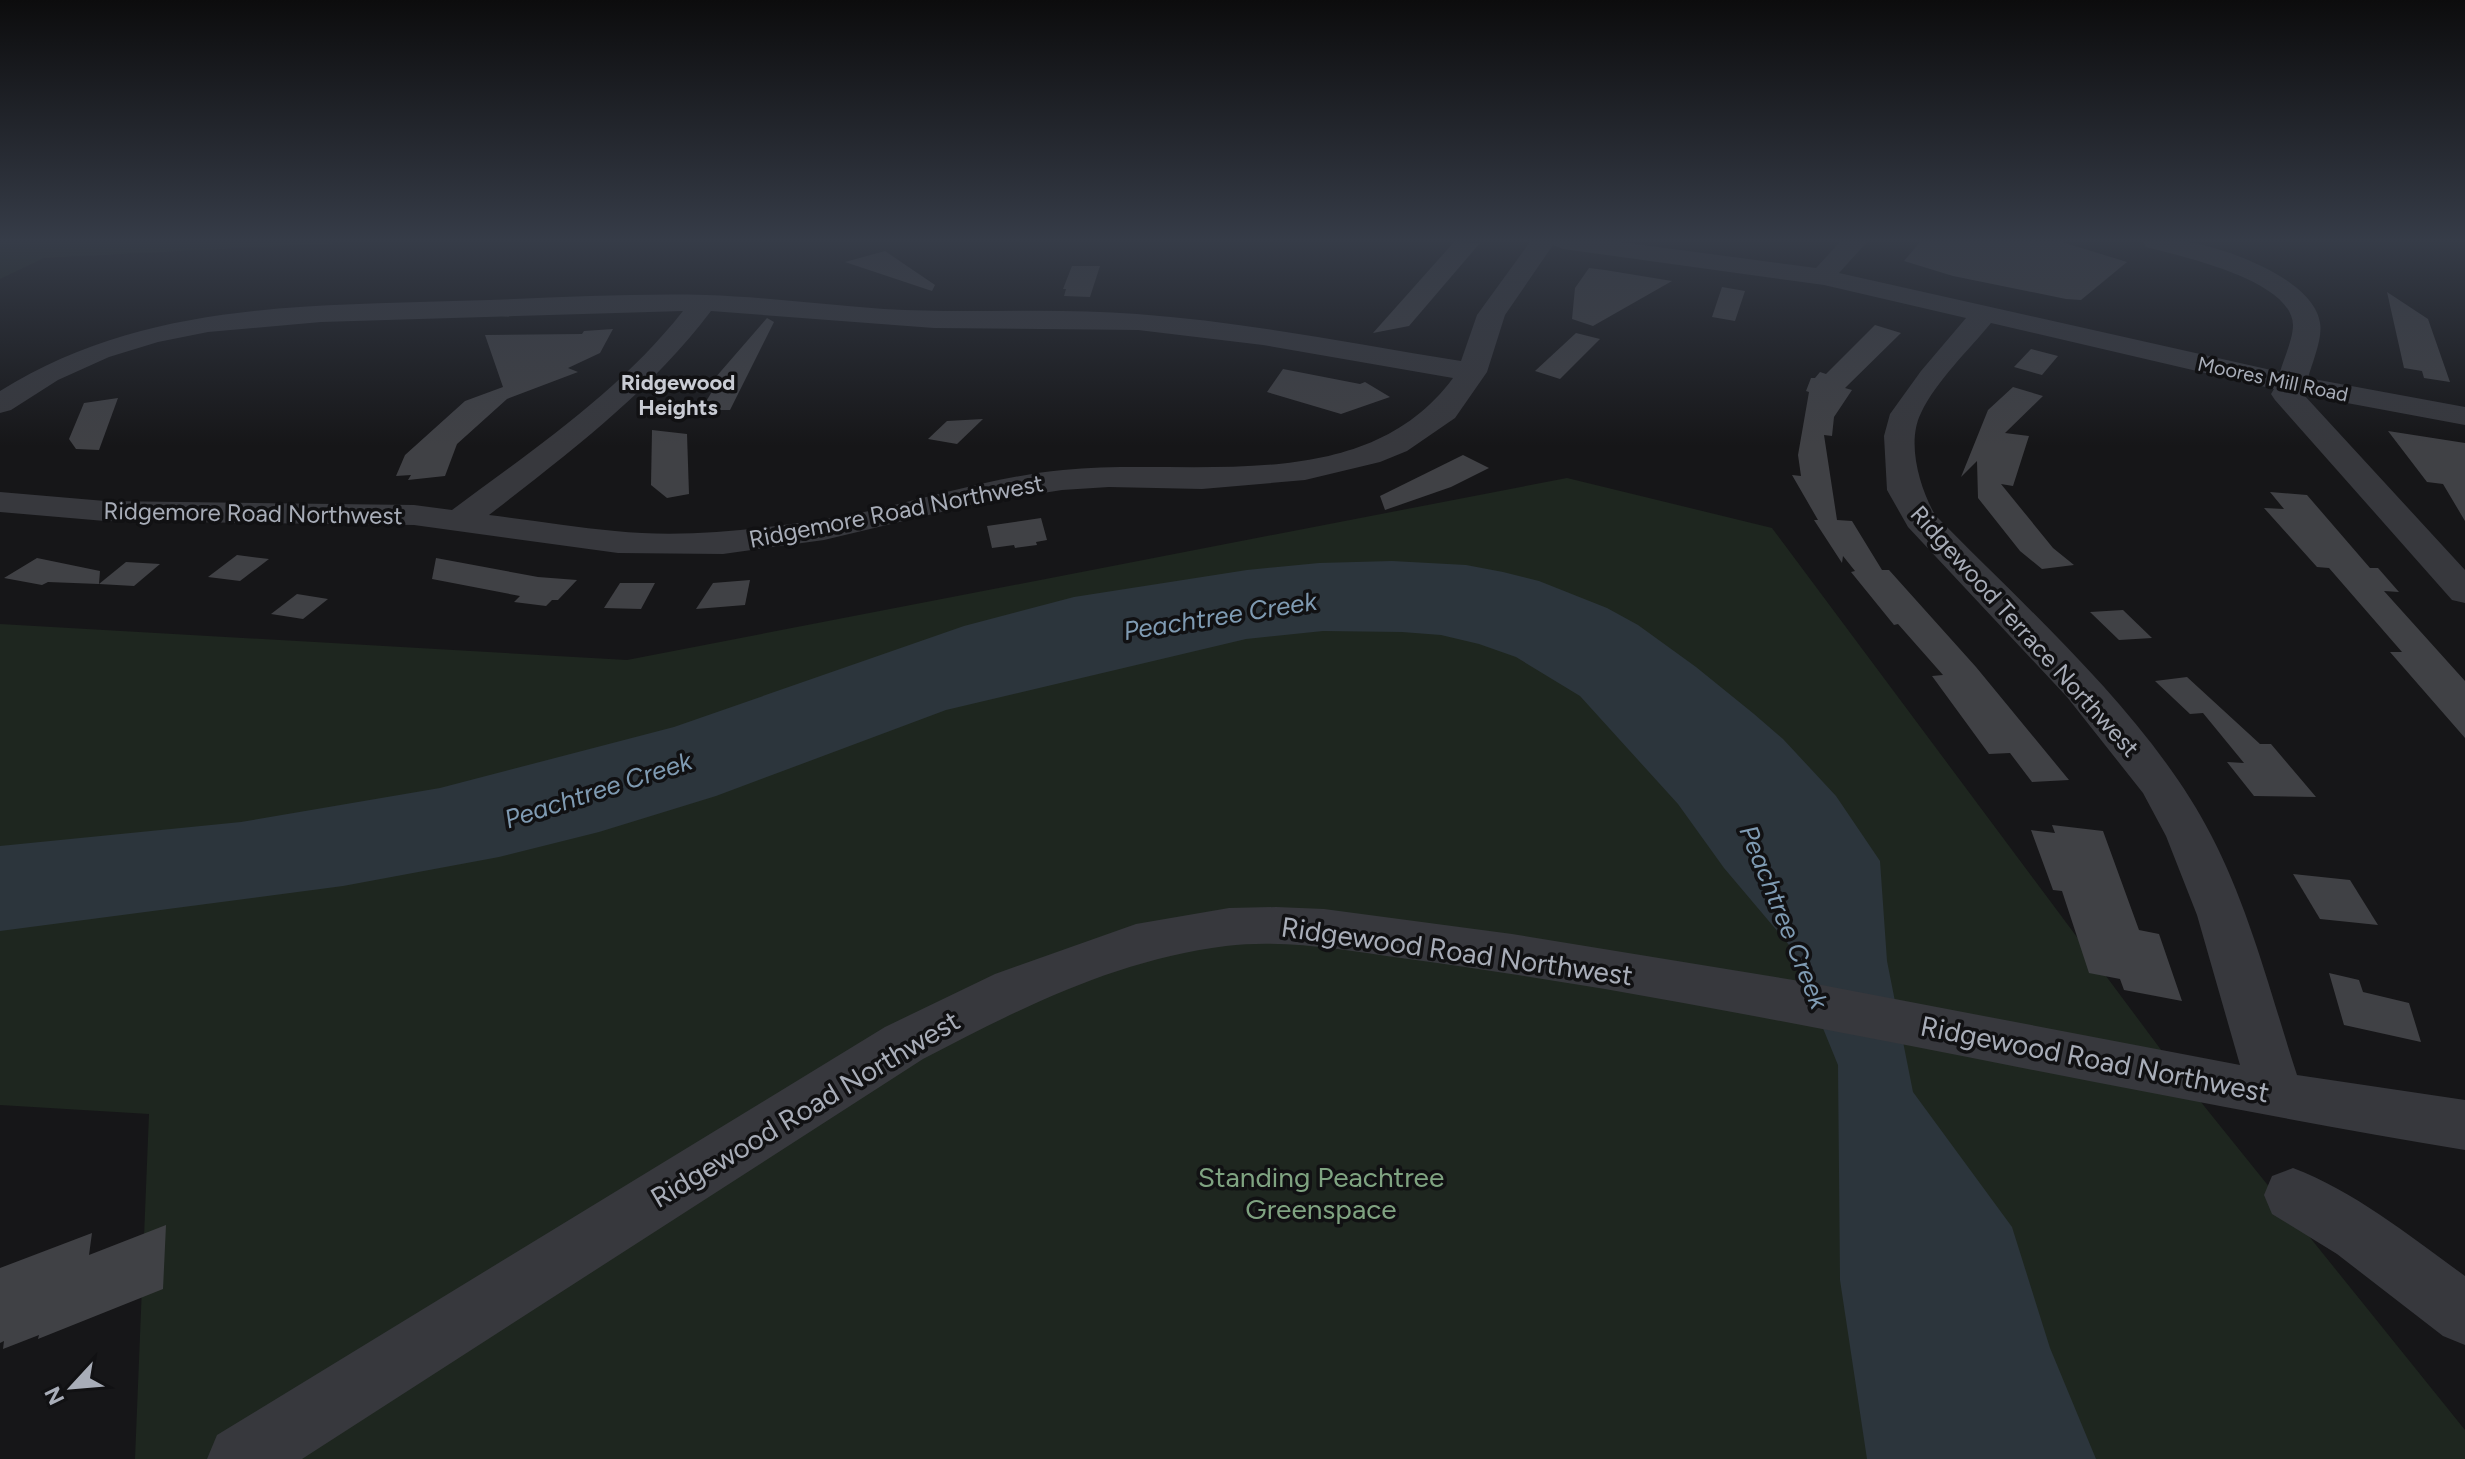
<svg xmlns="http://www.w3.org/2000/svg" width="2465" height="1459" font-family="Figtree,sans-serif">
  <rect width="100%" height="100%" fill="#161618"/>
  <g fill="#1e261f">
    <polygon points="0,242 363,242 44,258 0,279"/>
    <polygon points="1567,478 1772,528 2188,1086 2465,1430 2465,1459 135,1459 149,1114 0,1105 0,624 627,660"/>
  </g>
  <polygon fill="#2c353c" points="1392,561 1466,565 1503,572 1539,581 1607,608 1638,625 1696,667 1754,714 1783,739 1836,796 1880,861 1887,961 1913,1092 2012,1227 2050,1348 2096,1459 1867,1459 1840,1280 1838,1065 1789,945 1724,868 1678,804 1580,696 1516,657 1479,644 1441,635 1402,632 1323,631 1246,639 946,710 716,796 599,832 499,857 343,886 0,931 0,846 241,822 440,788 674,727 964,626 1074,597 1247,570 1319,563"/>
  <g fill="#404145">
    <polygon points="1454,242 1480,243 1409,326 1373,333"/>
    <polygon points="1920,242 2062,242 2127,262 2081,300 2066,299 1953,276 1904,261"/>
    <polygon points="885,251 935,285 932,291 845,262"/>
    <polygon points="1072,266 1100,266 1090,297 1064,296 1066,289 1063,289"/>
    <polygon points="1589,268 1605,270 1672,281 1593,326 1572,319 1575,288"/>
    <polygon points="1722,287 1745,291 1735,321 1712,317"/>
    <polygon points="2387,292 2428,319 2450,382 2424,378 2422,371 2404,368"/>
    <polygon points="767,318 774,322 730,410 701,410 720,378 715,378"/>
    <polygon points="1875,325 1901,333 1845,388 1852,390 1834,417 1832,436 1824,435 1837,520 1852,521 1882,570 1889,570 1976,667 2069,780 2032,782 2010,753 1989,754 1932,676 1943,675 1898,624 1894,625 1851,572 1855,571 1843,556 1842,563 1814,520 1818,520 1792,475 1801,476 1798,455 1809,392 1806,391 1811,378 1815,378 1820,372 1826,374"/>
    <polygon points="613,329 600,353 568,368 578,372 507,399 457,444 445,476 408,480 411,475 396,476 405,455 465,401 503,387 485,335 582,334 584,331"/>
    <polygon points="1576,333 1600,339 1560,379 1535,371"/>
    <polygon points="2031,349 2058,356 2042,375 2014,367"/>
    <polygon points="1283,369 1360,384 1365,382 1390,397 1341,414 1267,392"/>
    <polygon points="2013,387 2043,396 2005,433 2029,436 2013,486 2001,484 2053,548 2074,565 2042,569 2020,551 1978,498 1977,461 1961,477 1988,410"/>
    <polygon points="118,398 99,450 76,449 69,439 84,403"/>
    <polygon points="983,419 957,444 928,439 947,421"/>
    <polygon points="652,430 687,434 689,494 667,498 651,485"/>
    <polygon points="2388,431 2465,443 2465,521 2443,484 2427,482"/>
    <polygon points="1463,455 1489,468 1451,487 1385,510 1380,496"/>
    <polygon points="2270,492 2307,495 2370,568 2378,568 2399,592 2384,591 2465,681 2465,738 2390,652 2402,652 2329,568 2317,567 2264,508 2284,509"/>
    <polygon points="1041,518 1047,540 1036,542 1037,545 1015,548 1014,545 992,548 987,526"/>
    <polygon points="237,555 269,559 240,581 208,577"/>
    <polygon points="37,558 100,571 99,584 48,582 42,585 4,578"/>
    <polygon points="436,558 538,577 577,580 558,600 552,600 546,606 514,602 520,596 432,579"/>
    <polygon points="126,562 160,564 134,586 99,584"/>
    <polygon points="750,580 745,605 696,609 713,583"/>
    <polygon points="620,583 655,583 641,609 604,608"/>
    <polygon points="297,594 328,599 303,619 271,614"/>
    <polygon points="2123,610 2152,638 2119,640 2090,612"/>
    <polygon points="2187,677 2260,744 2271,744 2316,797 2254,796 2227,762 2244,763 2203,713 2190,714 2155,681"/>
    <polygon points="2052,825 2103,831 2139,930 2159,934 2182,1001 2124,990 2120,979 2089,973 2062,891 2053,890 2031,830 2055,833"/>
    <polygon points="2293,874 2350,880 2378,925 2320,919"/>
    <polygon points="2329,973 2359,980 2363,992 2409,1003 2421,1042 2344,1025"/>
    <polygon points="166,1225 163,1289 38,1339 39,1335 3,1349 4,1341 0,1343 0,1268 92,1233 89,1255"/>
  </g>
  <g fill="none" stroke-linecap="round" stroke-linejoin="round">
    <g fill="#37383d" fill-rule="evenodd">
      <path d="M1530,242h90l196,26 24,-26h27l-28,31 441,99c4,-14 13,-33 13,-47 -1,-45 -113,-69 -147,-78l-3,-5c14,0 30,-1 44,0 37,5 127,37 133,81 3,15 -8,40 -12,55l157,29v18l-161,-30 161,175v33l-13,-3 -177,-200 -4,-6 3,-5 -283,-66c-23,28 -54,57 -70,90 -15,30 -1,75 14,102 92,94 216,203 276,320 39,75 60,160 86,240l168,25v50c-288,-48 -573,-111 -860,-161 -68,-11 -136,-22 -204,-31 -57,-8 -117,-19 -175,-12 -111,14 -205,62 -303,113l-621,400h-95l10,-24 668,-408 110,-53 141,-50 93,-16 47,-1 48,2 188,25 294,48 434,83 -43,-150 -31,-79 -23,-43 -76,-96 -159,-170 -21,-37 -3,-54 6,-22 31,-43 45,-53 -142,-33 -261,-36 -10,-4 -48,70 -18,57 -32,46 -48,33 -27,11 -75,18 -103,9 -93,-2 -47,3 -83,13 -155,37 -101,14 -105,-1 -204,-28 -309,-4 -105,-9v-20l105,9 309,4 38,5c82,-61 168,-119 231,-199l-362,11 -113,10 -50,10 -49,15 -51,23 -47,30 -11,3v-22c139,-87 295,-85 453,-90 85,-2 169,-8 253,-6 60,2 119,10 178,14 85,5 169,-2 253,5 109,8 216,30 324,47l16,-46zM711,311l223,17 204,2 125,15 190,33c-89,121 -261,79 -390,92 -83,8 -161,38 -243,50 -67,10 -137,18 -205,11 -42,-4 -84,-11 -126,-16 81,-63 160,-122 222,-204z"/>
      <path d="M2293,1168c63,24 118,69 172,108v69l-22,-9 -106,-82 -65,-40 -8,-19 8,-19z"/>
    </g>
  </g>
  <linearGradient id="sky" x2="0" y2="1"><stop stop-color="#0c0c0d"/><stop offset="0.54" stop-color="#363c48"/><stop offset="1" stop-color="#363c48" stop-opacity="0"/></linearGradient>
  <rect width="2465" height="446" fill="url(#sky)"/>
  <g text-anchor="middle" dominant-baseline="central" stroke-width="7" stroke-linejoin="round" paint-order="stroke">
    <g font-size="20" fill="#a8adb8" stroke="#111113">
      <text transform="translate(2273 379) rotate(12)">Moores Mill Road</text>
    </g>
    <g font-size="22" font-weight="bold" fill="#c9ccd4" stroke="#111113">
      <text x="678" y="382">Ridgewood<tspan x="678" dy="25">Heights</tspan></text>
    </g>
    <g font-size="24" fill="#a8adb8" stroke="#111113">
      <text transform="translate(896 511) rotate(-11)">Ridgemore Road Northwest</text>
      <text transform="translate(253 513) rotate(1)">Ridgemore Road Northwest</text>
      <text transform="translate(2025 631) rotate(48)">Ridgewood Terrace Northwest</text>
    </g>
    <g font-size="26" font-style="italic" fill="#7f9bb3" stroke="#111113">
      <text transform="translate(1220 616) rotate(-9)">Peachtree Creek</text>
      <text transform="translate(598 790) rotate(-18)">Peachtree Creek</text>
      <text transform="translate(1784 917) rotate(68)">Peachtree Creek</text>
    </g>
    <g font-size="28" fill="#a8adb8" stroke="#111113">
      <text transform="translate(1457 951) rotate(8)">Ridgewood Road Northwest</text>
      <text transform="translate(2095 1059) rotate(11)">Ridgewood Road Northwest</text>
      <text transform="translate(805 1109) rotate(-31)">Ridgewood Road Northwest</text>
    </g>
    <g font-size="28" fill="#7fa381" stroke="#111113">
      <text x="1321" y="1177">Standing Peachtree<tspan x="1321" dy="32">Greenspace</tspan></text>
    </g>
  </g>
  <g transform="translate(72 1387) rotate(244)" stroke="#111113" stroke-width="6" paint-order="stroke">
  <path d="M0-6L14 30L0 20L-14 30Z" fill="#a8adb8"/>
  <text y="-12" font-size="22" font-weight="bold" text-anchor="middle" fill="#a8adb8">N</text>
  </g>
</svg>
